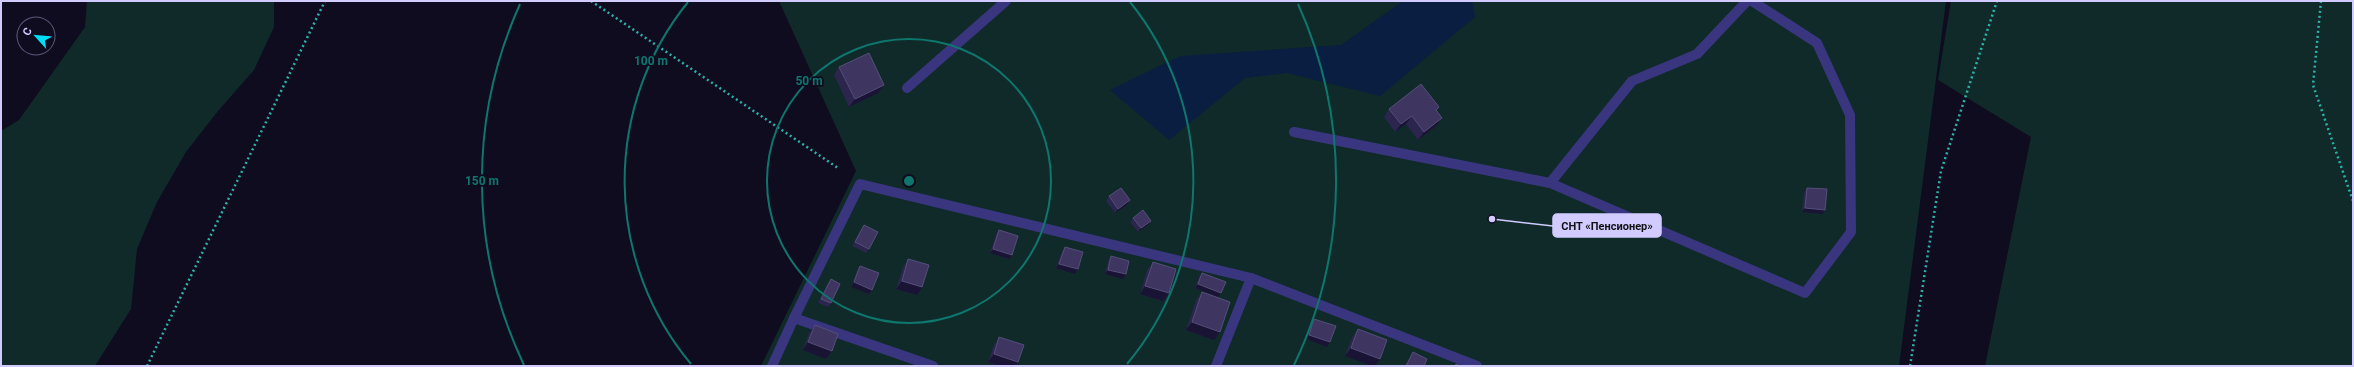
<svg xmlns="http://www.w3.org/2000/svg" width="2354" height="367" font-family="Roboto,sans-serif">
  <rect width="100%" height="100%" fill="#0f0c20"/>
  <g fill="#0f2a29">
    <polygon points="87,1 274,1 274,27 254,70 218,111 186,152 157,202 137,249 131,309 95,366 1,366 1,131 19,120 85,27"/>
    <polygon points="779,1 1946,1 1899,366 761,366 856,171"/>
    <polygon points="1951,1 2353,1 2353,366 1985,366 2031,137 1938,80"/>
  </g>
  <polygon fill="#0a1e41" points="1403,1 1472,1 1475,17 1380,96 1287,73 1245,78 1169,140 1110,90 1180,56 1341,45"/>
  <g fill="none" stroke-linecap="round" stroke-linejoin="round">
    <g stroke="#2cb2aa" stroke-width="2.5" stroke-dasharray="2 3" stroke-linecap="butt">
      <polyline points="591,1 838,168"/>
      <polyline points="2321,1 2313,85 2353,201"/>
      <polyline points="147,366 325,1"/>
      <polyline points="1910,366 1941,171 1997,1"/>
    </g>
    <g stroke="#39367f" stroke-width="10">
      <polyline points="907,88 1006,1"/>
      <polyline points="1294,132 1550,183 1805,293 1851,232 1850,115 1817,43 1752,1"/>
      <polyline points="1550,183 1632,81 1697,54 1747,1"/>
      <polyline points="794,318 933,366"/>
      <polyline points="772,366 794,318 860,184 1251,278 1477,366"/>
      <polyline points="1216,366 1251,278"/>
    </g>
  </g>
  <g fill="#2c254e">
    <polygon points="839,67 884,85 878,93 849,107 834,75"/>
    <polygon points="1389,109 1436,111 1436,126 1418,140 1406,124 1395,132 1384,117"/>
    <polygon points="1807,188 1822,214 1802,212 1804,192"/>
    <polygon points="1109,196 1130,200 1127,205 1115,213 1106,201"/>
    <polygon points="1133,218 1148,225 1138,232 1130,222"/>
    <polygon points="864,225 869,249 866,253 852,246 861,229"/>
    <polygon points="999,230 1009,259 990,253 996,234"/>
    <polygon points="1065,247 1078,269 1075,274 1056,268 1062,251"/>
    <polygon points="1111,256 1126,274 1123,279 1105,274 1108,261"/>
    <polygon points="908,259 917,295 896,289 903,267"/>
    <polygon points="1153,262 1169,293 1163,301 1140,294 1147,270"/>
    <polygon points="860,266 869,294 851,287 857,270"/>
    <polygon points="1202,273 1221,293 1218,297 1195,288 1199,277"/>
    <polygon points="831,279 831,303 828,307 818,303 828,283"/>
    <polygon points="1202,292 1214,340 1186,330 1196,300"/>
    <polygon points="1314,319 1327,347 1306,339 1311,323"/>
    <polygon points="815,325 832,351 826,359 803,350 809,333"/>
    <polygon points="1358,329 1387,340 1345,356 1352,337"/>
    <polygon points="999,337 1018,362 1016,366 1000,366 988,362 994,345"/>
    <polygon points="1413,352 1424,366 1405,366 1410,357"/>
  </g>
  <g fill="#191334">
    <polygon points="884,85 878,93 849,107 855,99"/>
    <polygon points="1412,116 1406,124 1395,132 1401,124"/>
    <polygon points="1442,118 1436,126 1418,140 1424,132"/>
    <polygon points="1130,200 1127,205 1115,213 1118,209"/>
    <polygon points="1805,208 1825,210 1822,214 1802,212"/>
    <polygon points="1151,221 1148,225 1138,232 1141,228"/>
    <polygon points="993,249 1012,255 1009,259 990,253"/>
    <polygon points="1059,264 1078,269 1075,274 1056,268"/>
    <polygon points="1108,270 1126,274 1123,279 1105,274"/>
    <polygon points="902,281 922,287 917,295 896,289"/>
    <polygon points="854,282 872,290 869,294 851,287"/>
    <polygon points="1198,284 1221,293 1218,297 1195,288"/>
    <polygon points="1145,286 1169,293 1163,301 1140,294"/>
    <polygon points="1192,322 1220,332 1214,340 1186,330"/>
    <polygon points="1309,335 1330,342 1327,347 1306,339"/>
    <polygon points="808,342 832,351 826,359 803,350"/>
    <polygon points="1351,348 1380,359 1375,366 1372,366 1345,356"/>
    <polygon points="994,354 1018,362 1016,366 1000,366 988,362"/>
  </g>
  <g fill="#3e3661" stroke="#554e7a">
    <polygon points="869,53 884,85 855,99 839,67"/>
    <polygon points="1421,84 1439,107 1436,110 1442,118 1424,132 1412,116 1401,124 1389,109"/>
    <polygon points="1121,188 1130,200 1118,209 1109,196"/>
    <polygon points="1807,188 1827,189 1825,210 1805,208"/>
    <polygon points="1143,210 1151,221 1141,228 1133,218"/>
    <polygon points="864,225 878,232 869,249 855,242"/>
    <polygon points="999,230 1018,236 1012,255 993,249"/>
    <polygon points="1065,247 1083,252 1078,269 1059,264"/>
    <polygon points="1111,256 1129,261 1126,274 1108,270"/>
    <polygon points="908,259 929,265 922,287 902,281"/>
    <polygon points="1153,262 1176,269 1169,293 1145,286"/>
    <polygon points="860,266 879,273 872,290 854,282"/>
    <polygon points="1202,273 1226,282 1221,293 1198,284"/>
    <polygon points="831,279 840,284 831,303 821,299"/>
    <polygon points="1202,292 1230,302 1220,332 1192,322"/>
    <polygon points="1314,319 1336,326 1330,342 1309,335"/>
    <polygon points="815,325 838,334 832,351 808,342"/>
    <polygon points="1358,329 1387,340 1380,359 1351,348"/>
    <polygon points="999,337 1024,345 1018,362 994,354"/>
    <polygon points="1413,352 1427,359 1424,366 1406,366"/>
    <polygon points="1456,364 1461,366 1455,366"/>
  </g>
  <g fill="none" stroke="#0f766e" stroke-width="2">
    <circle cx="909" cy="181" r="142"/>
    <path d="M691 364A285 285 0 0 1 688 2M1130 2A285 285 0 0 1 1127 364"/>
    <path d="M524 365A427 427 0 0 1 520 4M1298 4A427 427 0 0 1 1294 365"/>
  </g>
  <circle cx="909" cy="181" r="6" fill="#0f766e" stroke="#0f0c20" stroke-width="2"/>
  <g font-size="12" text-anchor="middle" font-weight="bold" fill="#0f766e" stroke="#0f0c20" stroke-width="3.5" stroke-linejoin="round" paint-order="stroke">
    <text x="651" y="65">100 m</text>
    <text x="809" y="85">50 m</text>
    <text x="482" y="185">150 m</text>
  </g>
  <path fill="none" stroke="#d1cbff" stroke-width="1.5" d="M1492 219L1553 226"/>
  <circle fill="#d1cbff" stroke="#0f0c20" stroke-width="1.5" cx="1492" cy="219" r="4"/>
  <rect fill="#d1cbff" stroke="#d1cbff" stroke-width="1.5" x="1553" y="214" width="108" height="23" rx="4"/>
  <g font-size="11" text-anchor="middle" font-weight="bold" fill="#111">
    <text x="1607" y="230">СНТ «Пенсионер»</text>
  </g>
  <rect width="2354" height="367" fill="none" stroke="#d1cbff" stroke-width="4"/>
  <g transform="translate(36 36) rotate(297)"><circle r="19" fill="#0f0c20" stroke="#5d5879"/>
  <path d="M0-3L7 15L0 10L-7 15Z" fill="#00ddf6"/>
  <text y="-6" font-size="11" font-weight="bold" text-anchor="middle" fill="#d1cbff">С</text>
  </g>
</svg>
